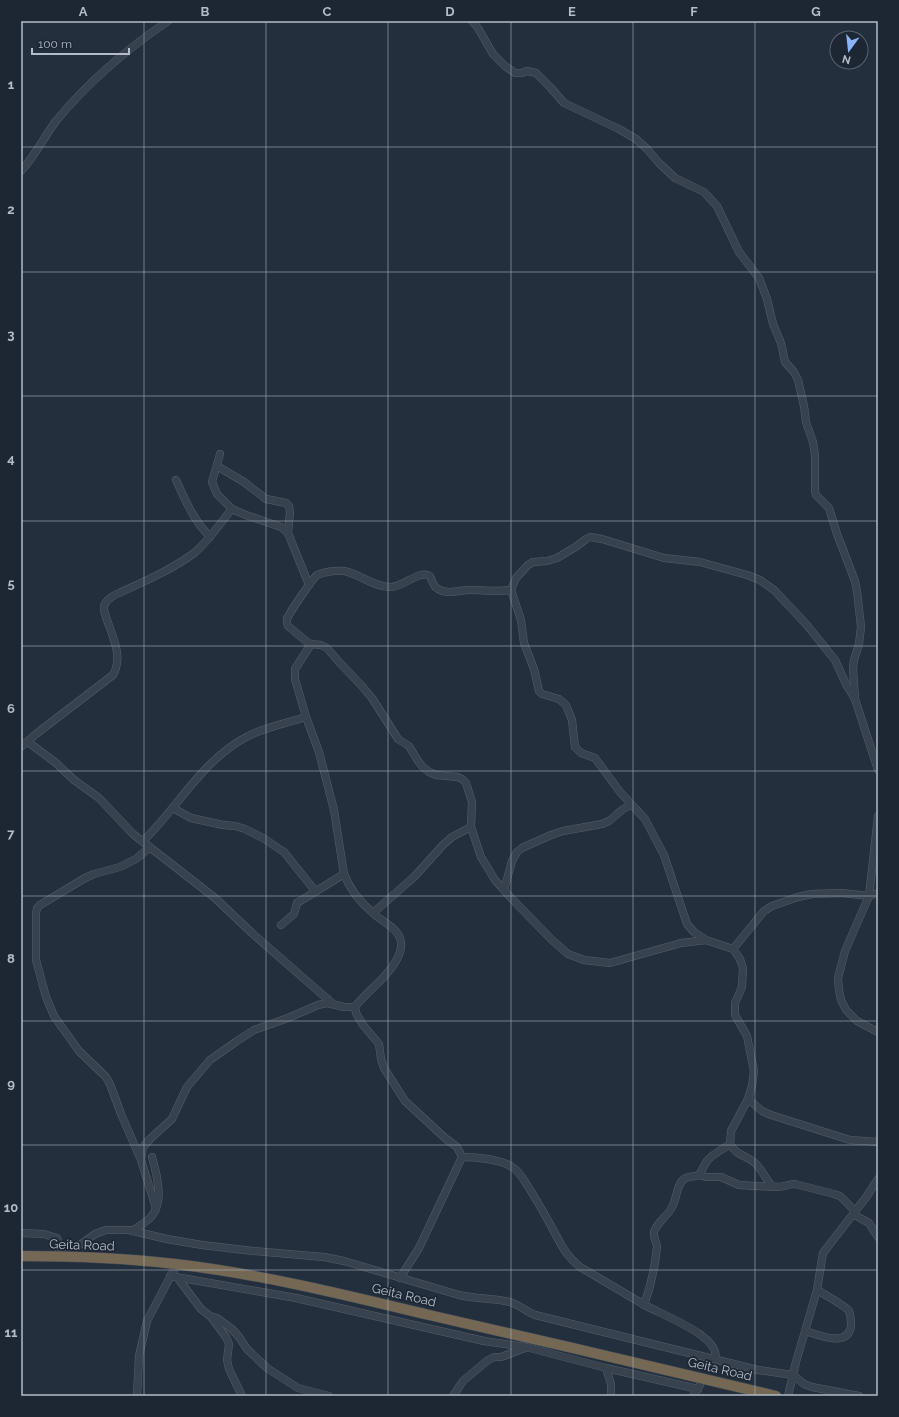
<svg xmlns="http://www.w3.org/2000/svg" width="899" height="1417" font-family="Raleway,sans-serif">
  <rect width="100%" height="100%" fill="#242f3e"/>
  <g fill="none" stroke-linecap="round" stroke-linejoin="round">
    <g stroke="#565f6c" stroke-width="8">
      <g id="minor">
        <polyline points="472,21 478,28 493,54 505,66 515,73 522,73 527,71 536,73 550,87 564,103 619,129 636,139 647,149 659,163 675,178 704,192 717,206 739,252 759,278 767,299 773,324 781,343 785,362 794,372 798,380 804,406 806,422 813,442 815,455 815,491 816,495 829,508 837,534 855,581 857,591 861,627 859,644 854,660 853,668 855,699"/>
        <path d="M21,171c14,-15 23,-34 35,-50 32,-39 71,-72 112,-100"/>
        <polyline points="220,454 212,482 217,494 232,509 246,515 281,527 288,533 309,585"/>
        <polyline points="217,466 244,482 266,499 286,503 289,506 290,512 288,533"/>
        <path d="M176,480c10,22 17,39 34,57"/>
        <path d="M511,590c-14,2 -27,0 -41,0 -11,0 -22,5 -32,-1 -5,-2 -6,-9 -8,-13 -11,-7 -27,12 -40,11 -16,0 -30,-13 -46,-16 -7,-1 -21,1 -27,4 -4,3 -25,34 -28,40 -3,4 -3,7 -1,11l19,16 4,2 10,1 6,3 12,14 22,23 11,13 26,41 11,7 9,15 4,5 7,6 7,3 21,2 5,2 4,4 6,19 -1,25 10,30 14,23 17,19 40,41 16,14 16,6 26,3 71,-20 25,-3 27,9 7,10 3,9 -1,19 -7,16v12l12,21 7,35 -2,15 -4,13 -17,32 -1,13c7,12 16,11 25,19 7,7 11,16 17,23 7,3 15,-2 23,-2l39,10 6,2 15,15"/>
        <path d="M311,644l-16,25v10l11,38 13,35 15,58 10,64c6,16 16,28 29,39 8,8 23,14 27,25 3,8 0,16 -4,23 -11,19 -28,29 -41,46l1,6 7,12 16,19 2,15 3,9 21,33 40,37 12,9 5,10 -43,91 -19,30"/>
        <polyline points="28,742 56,763 74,780 99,798 133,834 215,898 253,934 332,1003"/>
        <path d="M21,747l15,-13 77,-59c12,-21 -4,-44 -9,-65 -1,-7 4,-10 9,-14 25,-12 59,-26 81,-43 15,-12 26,-30 38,-44"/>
        <polyline points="173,808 191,818 223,825 235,826 245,829 263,838 284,852 316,892"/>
        <polyline points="878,816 869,896 845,951 838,978 839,990 841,1000 846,1010 857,1021 878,1032"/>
        <path d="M143,841c37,-36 58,-80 105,-105 18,-9 39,-13 58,-19"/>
        <polyline points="504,890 512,861 517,852 522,848 551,835 563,831 602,824 609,821 623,809 631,805"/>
        <polyline points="373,913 414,877 443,845 452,837 471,827"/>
        <polyline points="281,925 294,914 297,903 344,874"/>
        <polyline points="706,940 694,932 687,924 664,855 645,819 620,792 595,758 581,753 575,747 572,720 566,705 559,699 542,694 539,691 534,669 524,643 521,620 511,590 516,578 528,565 533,562 547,561 557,558 577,546 586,539 590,537 602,539 664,558 700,562 747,575 760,580 774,590 806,624 835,660 847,686 855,699 878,770"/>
        <polyline points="733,949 764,911 772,906 798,897 812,894 842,893 869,896 878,893"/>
        <polyline points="748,1099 762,1111 771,1115 850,1140 878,1142"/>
        <path d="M462,1157c14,0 38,2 50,10 8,4 12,14 17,21 8,13 16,26 23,40 9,16 13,27 28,39 21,12 42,25 63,37 16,10 79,32 72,55"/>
        <polyline points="141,1160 121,1114 110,1084 106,1077 79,1051 54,1016 46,997 36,960 36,913 37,908 40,905 85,878 94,874 120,867 136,859 150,847"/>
        <polyline points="699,1175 706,1177 721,1177 739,1185 774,1187"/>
        <polyline points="156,1208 141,1160 143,1147 151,1138 172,1119 187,1087 210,1060 237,1041 254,1030 288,1018 318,1005 327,1003 344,1007 355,1007"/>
        <polyline points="853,1214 869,1223 878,1237"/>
        <path d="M132,1231c6,-4 13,-8 18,-13 15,-15 7,-43 2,-61"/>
        <polyline points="21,1233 44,1234 57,1238 59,1243 59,1256"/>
        <path d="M63,1257l32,-23 11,-4h23l38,9 35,6 51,6 71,6 20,4 115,34c17,4 34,3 51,7 9,3 16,9 25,13l223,55 35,5 11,9 8,3 47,9"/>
        <polyline points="170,1276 296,1298 484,1341 526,1347 606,1368 698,1389"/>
        <polyline points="177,1277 201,1309 210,1316 217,1318 232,1329 239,1337 247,1349 267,1368 298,1388 329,1396"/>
        <path d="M644,1305c7,-19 11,-38 13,-58 0,-5 -4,-9 -3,-15 3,-10 14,-16 18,-25 5,-8 4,-22 12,-28 4,-3 10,-2 15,-4l8,-14 5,-5 18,-12"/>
        <polyline points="211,1317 226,1337 229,1344 227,1360 229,1369 242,1396"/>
        <path d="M805,1331c14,4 43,17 46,-5 0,-5 0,-10 -2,-15 -4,-5 -25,-17 -32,-21"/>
        <polyline points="606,1368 611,1384 611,1396"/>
        <polyline points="137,1396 139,1356 147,1321 177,1264"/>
        <polyline points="453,1396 463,1381 488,1360 494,1357 501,1357 525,1348"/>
        <polyline points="693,1396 700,1385"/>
        <polyline points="788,1396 796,1362 817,1290 823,1253 867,1196 878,1179"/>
      </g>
    </g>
    <g stroke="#434c59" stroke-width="11">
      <path id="highway" d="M21,1256c51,0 103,2 154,8 86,10 171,31 254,51 116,26 231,54 347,81"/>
    </g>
    <use href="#minor" stroke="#38414e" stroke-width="7"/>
    <use href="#highway" stroke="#746855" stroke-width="10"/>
  </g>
  <path fill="none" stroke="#b4bcc9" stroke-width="1" stroke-opacity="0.55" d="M144,21v1375M266,21v1375M388,21v1375M511,21v1375M633,21v1375M755,21v1375M21,147h857M21,272h857M21,396h857M21,521h857M21,646h857M21,771h857M21,896h857M21,1021h857M21,1145h857M21,1270h857"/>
  <g text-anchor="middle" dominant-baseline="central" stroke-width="3.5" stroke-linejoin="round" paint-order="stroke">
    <g font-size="13" fill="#b4bcc9" stroke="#1d2633">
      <text transform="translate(82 1245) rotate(2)">Geita Road</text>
      <text transform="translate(404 1295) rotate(13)">Geita Road</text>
      <text transform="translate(720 1369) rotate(13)">Geita Road</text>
    </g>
  </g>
  <rect width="899" height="1417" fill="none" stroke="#1d2633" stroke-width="44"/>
  <g transform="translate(849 50) rotate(195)"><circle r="19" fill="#1d2633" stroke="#59626f"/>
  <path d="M0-3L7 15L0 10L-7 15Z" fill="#8ab4f8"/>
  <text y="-6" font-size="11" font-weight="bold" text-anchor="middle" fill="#b4bcc9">N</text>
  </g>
  <path d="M32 48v6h97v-6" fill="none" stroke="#b4bcc9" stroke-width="2"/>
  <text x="38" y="48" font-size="12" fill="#b4bcc9" stroke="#1d2633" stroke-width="3" paint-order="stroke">100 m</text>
  <rect x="22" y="22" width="855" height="1373" fill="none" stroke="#b4bcc9" stroke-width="1.5"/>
  <g font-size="13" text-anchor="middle" font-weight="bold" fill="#b4bcc9">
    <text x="83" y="16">A</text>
    <text x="205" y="16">B</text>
    <text x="327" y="16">C</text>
    <text x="450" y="16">D</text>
    <text x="572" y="16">E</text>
    <text x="694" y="16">F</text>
    <text x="816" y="16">G</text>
    <text x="11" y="89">1</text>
    <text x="11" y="214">2</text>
    <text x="11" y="339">3</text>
    <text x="11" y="463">4</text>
    <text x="11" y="588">5</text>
    <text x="11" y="713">6</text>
    <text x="11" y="838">7</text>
    <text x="11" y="963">8</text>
    <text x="11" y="1088">9</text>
    <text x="11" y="1212">10</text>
    <text x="11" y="1337">11</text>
  </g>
</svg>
